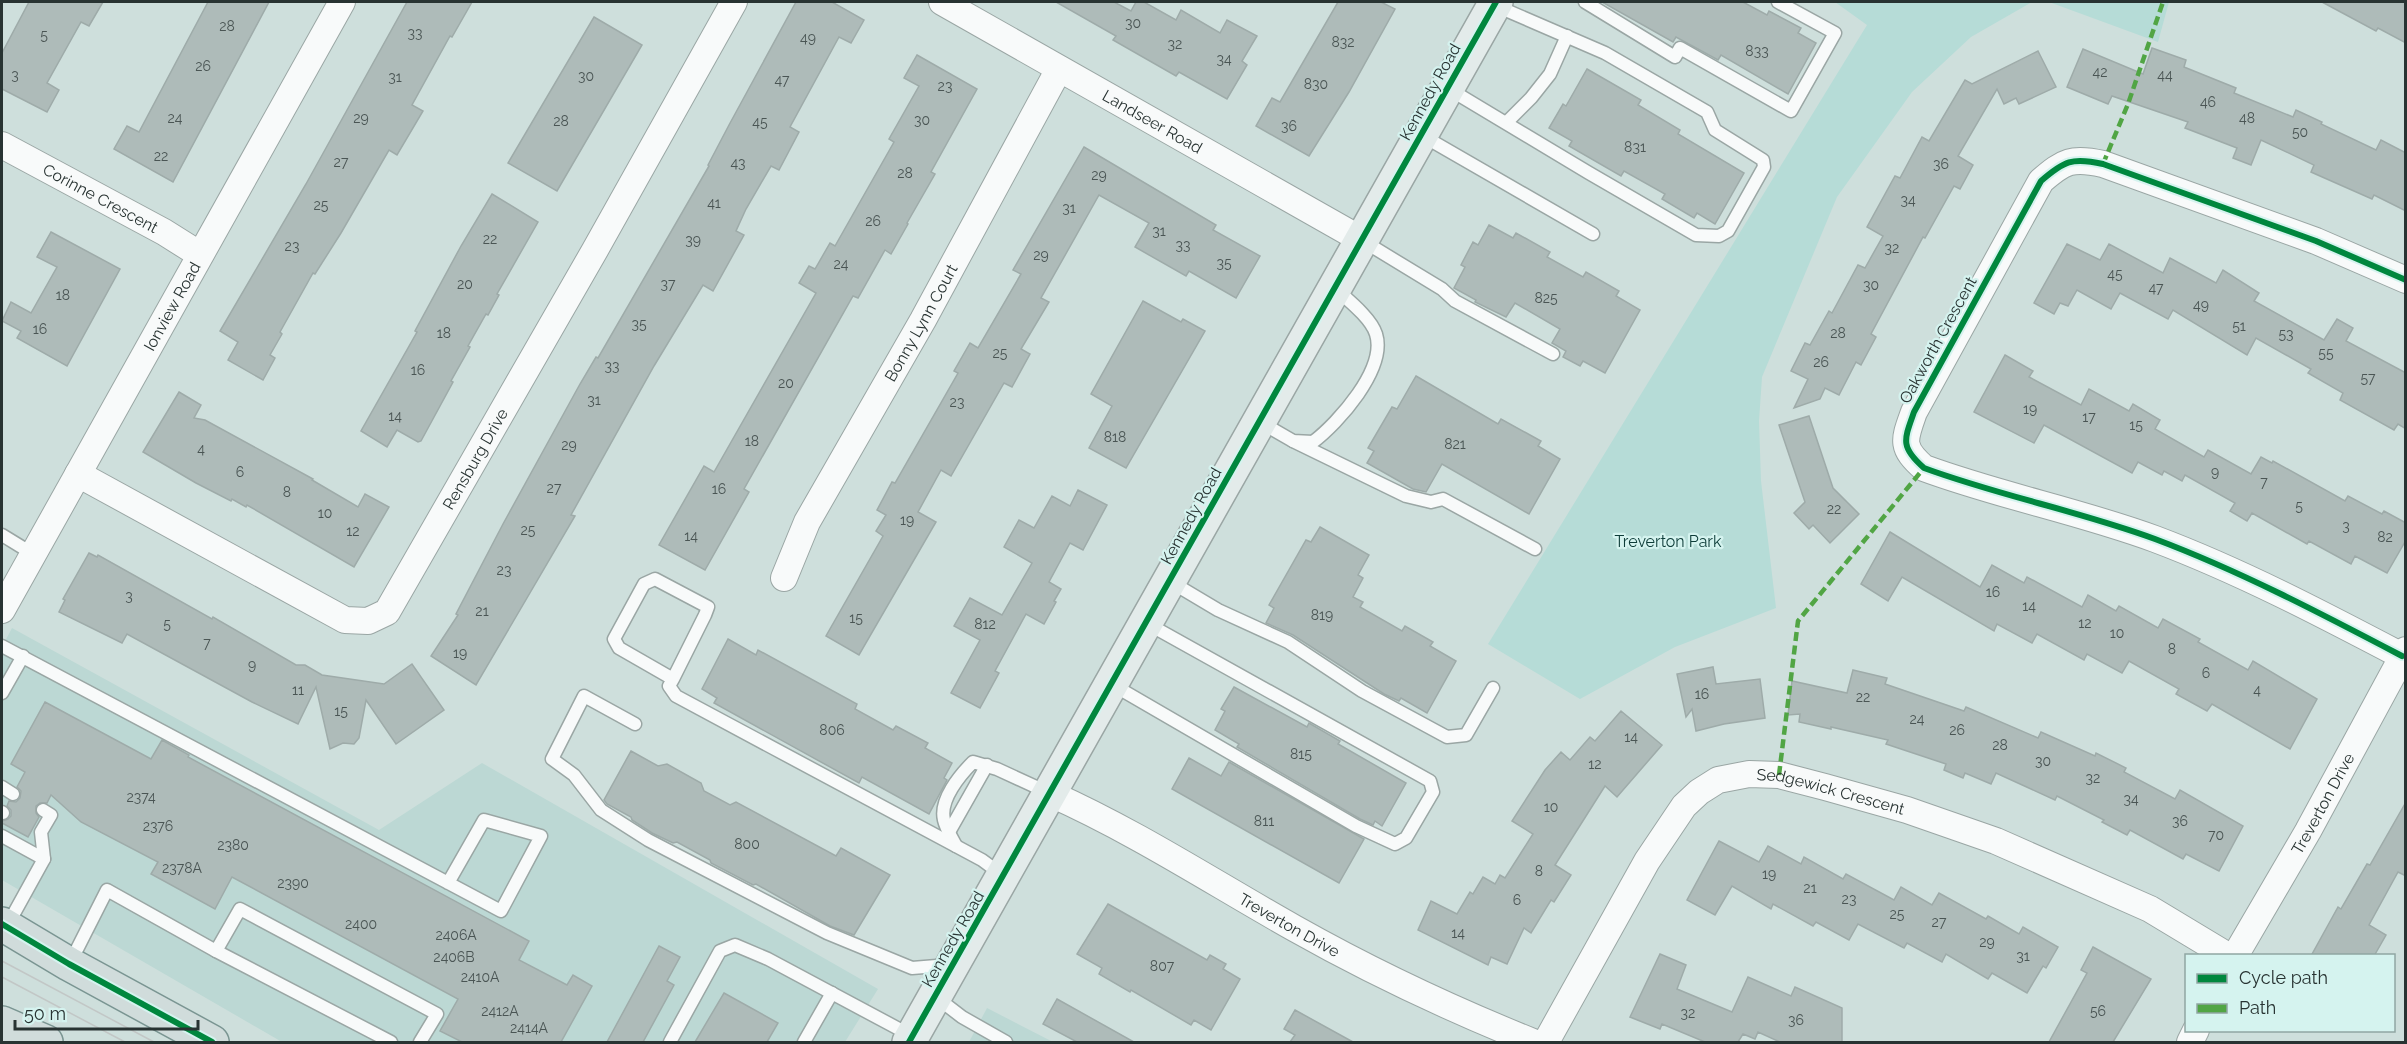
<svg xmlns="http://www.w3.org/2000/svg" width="2407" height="1044" font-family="Raleway,sans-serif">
  <rect width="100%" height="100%" fill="#cedfdc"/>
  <g fill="#bcd8d4">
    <polygon points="12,628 379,830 482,763 878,989 845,1042 282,1042 2,880 2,647"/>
    <polygon points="987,1008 1053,1042 969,1042"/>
  </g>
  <g fill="#b6dcd7">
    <polygon points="1835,2 2032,2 1971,37 1912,92 1837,197 1762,377 1759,421 1761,481 1776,608 1675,647 1580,699 1488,644 1867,25"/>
    <polygon points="2049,2 2169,2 2158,42"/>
  </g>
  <g fill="#aebbb9" stroke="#9eaba9" stroke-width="1.5">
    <polygon points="29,2 103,2 89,26 81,22 47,83 59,90 47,112 2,89 2,53"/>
    <polygon points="208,2 269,2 173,182 114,149 127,126 139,132"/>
    <polygon points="407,2 472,2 452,37 450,36 412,105 423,111 397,155 389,150 341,233 315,274 313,273 280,332 282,334 270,355 275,358 263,380 228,360 238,342 220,331 306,184"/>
    <polygon points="796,2 832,2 864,20 851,43 839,37 790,127 799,132 779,170 771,166 746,209 736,231 744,235 713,291 703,285 654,366 571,515 575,516 476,685 431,656 458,615 456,614 503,524 580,384 596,357 598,358 709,166 708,165 729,125"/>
    <polygon points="1056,2 1114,2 1131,11 1136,2 1144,2 1176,20 1181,10 1220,33 1227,20 1257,36 1242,61 1247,65 1227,99 1179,72 1176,76 1113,40 1116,36"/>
    <polygon points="1338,2 1381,2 1395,9 1349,92 1309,156 1256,126 1272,98 1280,102"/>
    <polygon points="1602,2 1743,2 1767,15 1769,11 1801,28 1798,33 1816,43 1788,94 1721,55 1718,60 1676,37 1673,42"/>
    <polygon points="2322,2 2406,2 2406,43 2378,28 2376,31"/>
    <polygon points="594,17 642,45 557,191 508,163"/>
    <polygon points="2152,48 2186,60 2184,67 2236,88 2234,93 2293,117 2296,110 2322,122 2321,124 2376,150 2381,140 2406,153 2406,211 2374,195 2372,199 2311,172 2314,165 2261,140 2251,165 2233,158 2237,148 2185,128 2188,122 2112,96 2108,104 2067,87 2083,49 2143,74"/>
    <polygon points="2038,51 2056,87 2019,104 2016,98 2004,104 1997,89 1958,156 1973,165 1960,189 1954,186 1925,238 1923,237 1871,334 1876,337 1861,365 1856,362 1839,395 1825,388 1820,399 1794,408 1808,379 1791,371 1805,343 1810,345 1829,311 1832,313 1858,265 1865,268 1883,236 1867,227 1895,176 1900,178 1922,137 1929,141 1965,80 1972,84"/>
    <polygon points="917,55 977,89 931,172 935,174 907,223 908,224 891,254 885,250 858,298 853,296 744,489 749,492 705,570 659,545 704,466 714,472 816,293 799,283 809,266 815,269 830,243 835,246 894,142 889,139 919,86 904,78"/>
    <polygon points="1587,69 1641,100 1638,105 1680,130 1678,134 1744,173 1715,224 1697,213 1694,218 1662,199 1665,194 1624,171 1621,176 1569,146 1572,141 1549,128 1563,104 1566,106"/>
    <polygon points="1084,147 1216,225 1213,230 1260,256 1236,298 1189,271 1186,276 1135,247 1149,223 1099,195 1041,298 1049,302 1021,349 1030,354 1012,387 1004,383 951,476 941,470 918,512 936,522 859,655 826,636 883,536 876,531 886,515 877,510 892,482 895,483 958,373 954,371 970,343 978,348 1021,274 1013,270"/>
    <polygon points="492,194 538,222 497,294 499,295 488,315 486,314 468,346 470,347 451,381 453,382 421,441 418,442 397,430 387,447 361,431 417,332 415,331 461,246"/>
    <polygon points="1489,225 1513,238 1516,233 1550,252 1547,257 1583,277 1586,272 1619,291 1616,296 1640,310 1605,373 1583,361 1580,366 1563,357 1566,351 1552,343 1560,329 1515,303 1506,317 1475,302 1476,300 1454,288 1465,267 1461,265 1473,242 1478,245"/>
    <polygon points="51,232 120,269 67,366 17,338 21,331 2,321 11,302 31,313 57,267 37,257"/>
    <polygon points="2067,244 2100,260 2109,244 2163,273 2170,258 2216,283 2223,270 2259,293 2254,301 2324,340 2337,319 2353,328 2346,341 2406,373 2406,429 2398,424 2394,430 2340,400 2343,393 2308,373 2311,369 2256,338 2247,355 2173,310 2168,319 2120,293 2111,309 2077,290 2068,306 2060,303 2054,314 2034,303"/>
    <polygon points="1143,301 1181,322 1183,319 1205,331 1126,468 1089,448 1112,406 1091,394"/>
    <polygon points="2005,355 2033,371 2029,377 2081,405 2089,389 2129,411 2133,404 2160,420 2155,429 2204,457 2208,450 2251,474 2261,457 2272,463 2273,461 2345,501 2348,496 2382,514 2384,511 2406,523 2406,540 2387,573 2355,556 2351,564 2309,541 2307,544 2252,513 2247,521 2230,511 2235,503 2185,475 2182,481 2164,471 2162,475 2138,462 2132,473 2044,425 2034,443 1974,412"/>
    <polygon points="1416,376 1498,424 1501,419 1530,435 1541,441 1538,446 1560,459 1529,514 1442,464 1426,492 1413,489 1367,463 1374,451 1368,448 1392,407 1397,409"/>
    <polygon points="179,392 201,405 194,418 205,420 313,479 312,480 358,507 365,494 389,507 354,567 247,505 246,507 232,499 231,501 196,483 143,452"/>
    <polygon points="1809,416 1833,488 1859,514 1830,543 1813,525 1809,529 1794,513 1805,502 1779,425"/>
    <polygon points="1078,490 1107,505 1083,550 1070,543 1049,582 1061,589 1054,601 1056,602 1044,624 1026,614 995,671 999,673 980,708 951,693 980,640 954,626 970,598 1002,615 1032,563 1004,547 1019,520 1034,528 1052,496 1070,506"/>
    <polygon points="1320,527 1369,555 1358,575 1363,578 1353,597 1363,602 1360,607 1402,631 1405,626 1433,642 1430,646 1456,661 1427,713 1401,698 1399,701 1384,694 1293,635 1266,623 1274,608 1269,605 1306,540 1311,542"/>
    <polygon points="1890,532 1980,587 1992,565 2024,583 2027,577 2082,607 2088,595 2116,611 2119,606 2158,628 2163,619 2200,639 2198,642 2248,670 2253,661 2317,699 2290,749 2212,704 2207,711 2176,694 2179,689 2129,661 2122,673 2087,654 2084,660 2037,634 2032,643 1997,624 1994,631 1902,577 1888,601 1861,584"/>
    <polygon points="89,553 97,557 98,555 212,619 213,617 296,665 305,665 322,675 384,684 412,664 444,710 396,744 366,700 359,738 354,744 343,743 330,749 316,687 298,724 252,702 127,634 122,643 59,612 65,600 63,599"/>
    <polygon points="728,639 756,655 758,650 857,704 855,709 893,730 896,726 928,743 925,748 952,763 944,778 947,780 929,814 862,777 859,783 714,703 717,698 702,689"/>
    <polygon points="1713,667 1716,684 1760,679 1765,718 1724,724 1696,731 1692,709 1686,717 1677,674"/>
    <polygon points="1853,670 1887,678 1885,684 1964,711 1966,707 2038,738 2041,732 2095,756 2096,753 2126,768 2124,772 2175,799 2180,790 2243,826 2219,871 2186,854 2183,859 2130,830 2127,835 2102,822 2104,820 2057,796 2055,800 1996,773 1991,784 1965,773 1963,778 1944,770 1946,764 1886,744 1888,740 1831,727 1831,729 1799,722 1800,714 1788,715 1792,681 1847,693"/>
    <polygon points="1234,687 1307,727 1309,723 1340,741 1338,744 1406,783 1382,826 1375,821 1373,825 1360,819 1237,747 1239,744 1215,730 1225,711 1221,709"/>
    <polygon points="45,702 151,759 162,740 189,755 188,757 529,941 519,960 567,985 573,975 592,986 561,1042 462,1042 440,1031 458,999 232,877 215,909 151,874 158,862 81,822 51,795 47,803 40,803 36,806 36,813 39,817 28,837 2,823 2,821 8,819 11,816 11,810 7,806 9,801 16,802 20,798 21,791 17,787 25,772 11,764"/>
    <polygon points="1621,711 1662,745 1617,797 1605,786 1555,865 1571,875 1554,902 1551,900 1531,933 1524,928 1507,964 1491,957 1488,965 1418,930 1431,901 1457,914 1470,892 1473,894 1483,877 1495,884 1500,875 1505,878 1533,834 1512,821 1545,770 1561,752 1570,760 1590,737 1595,741"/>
    <polygon points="631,751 658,766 667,764 701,783 704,791 730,805 736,802 836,856 841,848 890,875 854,935 830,926 756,884 753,885 711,863 710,860 677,842 673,843 652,833 632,820 631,817 607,804 604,800"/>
    <polygon points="1189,758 1221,776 1229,762 1364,839 1339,883 1172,789"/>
    <polygon points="2406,802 2406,876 2398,872 2369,925 2386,935 2374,956 2311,956 2338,907 2341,909 2367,864 2370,865"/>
    <polygon points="1719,841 1759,862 1768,846 1801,864 1804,857 1843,879 1846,874 1894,900 1901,887 1932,905 1939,893 1986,919 1988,916 2019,934 2023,927 2058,947 2046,968 2043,966 2027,993 1992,973 1988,979 1946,954 1942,962 1907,943 1904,948 1858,924 1849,940 1816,922 1813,926 1773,904 1771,909 1732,886 1715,915 1687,900"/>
    <polygon points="1108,904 1207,960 1210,955 1226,964 1223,969 1240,979 1211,1030 1194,1020 1191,1025 1131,990 1130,992 1099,974 1102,968 1077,954"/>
    <polygon points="659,946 680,957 667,981 674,985 643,1042 607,1042"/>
    <polygon points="2093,947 2151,979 2113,1042 2049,1042 2087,973 2081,970"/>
    <polygon points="1660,954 1686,965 1677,989 1732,1012 1748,977 1791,996 1795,987 1842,1008 1842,1042 1780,1042 1758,1032 1755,1039 1743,1034 1738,1042 1705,1042 1662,1024 1660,1029 1630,1017"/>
    <polygon points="724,993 778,1023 767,1042 695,1042"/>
    <polygon points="1057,999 1134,1042 1077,1042 1043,1024"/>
    <polygon points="1295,1010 1353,1042 1290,1042 1295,1035 1284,1029"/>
  </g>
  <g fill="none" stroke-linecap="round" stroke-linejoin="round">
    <g stroke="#9aa6a4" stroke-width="15">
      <g id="service">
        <polyline points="1585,2 1675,57 1680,48 1791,111 1835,33 1778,2"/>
        <polyline points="1449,89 1589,173 1696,235 1719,236 1728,231 1764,167 1763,160 1715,130 1707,112 1605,53 1494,5"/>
        <polyline points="1507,122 1531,98 1550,74 1567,36"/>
        <polyline points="1423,136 1593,234"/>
        <polyline points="1363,241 1442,289 1455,301 1553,354"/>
        <path d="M1260,422l33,19 20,1c25,-19 74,-73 63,-108 -5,-16 -28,-34 -40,-45"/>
        <polyline points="1293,441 1406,496 1431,502 1443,499 1535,549"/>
        <polyline points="2,535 33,554"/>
        <polyline points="1171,582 1218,610 1288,642 1362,691 1447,737 1466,735 1493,688"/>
        <polyline points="2,646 501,911 541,836 484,820 448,883"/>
        <polyline points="673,679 619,648 614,639 644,584 655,579 708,607 705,615 673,679 669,686 676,696 982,860 1001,874"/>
        <polyline points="1113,685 1356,826 1395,844 1406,838 1433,792 1430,781 1148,624"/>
        <polyline points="2,693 23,656"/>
        <polyline points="635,724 584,696 552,759 574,775 601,810 648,840 827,933 912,968 949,965"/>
        <polyline points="2,787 13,794"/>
        <polyline points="2,812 3,813"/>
        <polyline points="949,832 987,765"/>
        <polyline points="2,836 44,859"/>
        <path d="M956,846c-4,-8 -10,-17 -12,-26 -5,-20 16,-45 29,-58l24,7 50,23"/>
        <polyline points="7,926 44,859 41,832 51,815 43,810"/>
        <polyline points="216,951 240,909 437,1014 420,1042"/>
        <polyline points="70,963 107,890 216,951 391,1042"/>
        <polyline points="936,997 962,1017 1006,1042"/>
        <polyline points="670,1042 720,951 735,945 768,959 912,1036"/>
        <polyline points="804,1042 832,993"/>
      </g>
    </g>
    <g stroke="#9aa6a4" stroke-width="28">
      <g id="minor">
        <path id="s1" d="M942,2l420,238"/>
        <path id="s2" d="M2,145l162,87 35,22"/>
        <path id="s3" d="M78,474l267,146 23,1 19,-9 208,-362 139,-248"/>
        <path id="s4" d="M784,578l23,-56 116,-202 136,-251"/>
        <path id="s5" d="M2,610l340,-608"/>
        <path d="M2402,656c-80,-42 -162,-85 -247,-117 -76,-28 -155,-43 -231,-71 -24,-21 -20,-28 -10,-56l127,-231c23,-20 31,-24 62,-17l213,77 90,39"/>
        <path id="s6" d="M1051,794c85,38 163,89 243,134 78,44 157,81 239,114"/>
        <path id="s7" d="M2235,956l73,-125 98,-181"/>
        <path id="s8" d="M1546,1042l101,-181 37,-55 15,-14 19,-12 31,-6 30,1 46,12 82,23 89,31 154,68 78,47"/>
        <polyline points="2190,1042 2196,1030"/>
      </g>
    </g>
    <g stroke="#9aa6a4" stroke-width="36">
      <polyline id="secondary" points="909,1042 1496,2"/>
    </g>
    <g stroke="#7a9592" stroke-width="36">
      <g id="primary">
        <polyline points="2,924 69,964 212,1042"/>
        <polyline points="2,1023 46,1042"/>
      </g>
    </g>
    <use href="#service" stroke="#f8fafa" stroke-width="12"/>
    <use href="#minor" stroke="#f8fafa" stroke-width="26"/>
    <use href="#secondary" stroke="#e3ebea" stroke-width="33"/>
    <use href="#primary" stroke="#d0dcdb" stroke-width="33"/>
    <g stroke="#c2c7c6" stroke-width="1.5">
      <polyline points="2,961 154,1042"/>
      <polyline points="2,977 125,1042"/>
    </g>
    <g stroke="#51a544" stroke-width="4.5" stroke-dasharray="9 4.5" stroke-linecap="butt">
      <polyline points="2103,164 2128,104 2163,2"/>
      <polyline points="1779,775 1798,621 1924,468"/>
    </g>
    <g stroke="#d5f3ef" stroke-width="10">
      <g id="cycleway">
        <path d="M2402,656c-80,-42 -162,-85 -247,-117 -76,-28 -155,-43 -231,-71 -24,-21 -20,-28 -10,-56l127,-231c23,-20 31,-24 62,-17l213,77 90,39"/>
        <polyline points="2,924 69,964 212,1042"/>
        <polyline points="909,1042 1496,2"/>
      </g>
    </g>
    <use href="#cycleway" stroke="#00873e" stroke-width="6"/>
  </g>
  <g text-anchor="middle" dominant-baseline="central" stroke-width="4.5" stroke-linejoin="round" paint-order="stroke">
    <g font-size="14" fill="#4a5554">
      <text x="1133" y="23">30</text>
      <text x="227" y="26">28</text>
      <text x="415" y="33">33</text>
      <text x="44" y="35">5</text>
      <text x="808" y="38">49</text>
      <text x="1343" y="42">832</text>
      <text x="1175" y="44">32</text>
      <text x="1757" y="51">833</text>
      <text x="1224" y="59">34</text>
      <text x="203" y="66">26</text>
      <text x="2100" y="72">42</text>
      <text x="15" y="75">3</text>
      <text x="2165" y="75">44</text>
      <text x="586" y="76">30</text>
      <text x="395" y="77">31</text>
      <text x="782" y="80">47</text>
      <text x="1316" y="84">830</text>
      <text x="945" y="86">23</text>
      <text x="2208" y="102">46</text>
      <text x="175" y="118">24</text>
      <text x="361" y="118">29</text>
      <text x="2247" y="118">48</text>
      <text x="922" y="120">30</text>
      <text x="561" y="121">28</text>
      <text x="760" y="122">45</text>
      <text x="1289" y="126">36</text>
      <text x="2300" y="132">50</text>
      <text x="1635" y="147">831</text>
      <text x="161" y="156">22</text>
      <text x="341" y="162">27</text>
      <text x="738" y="163">43</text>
      <text x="1941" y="164">36</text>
      <text x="905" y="173">28</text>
      <text x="1099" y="175">29</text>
      <text x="1908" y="200">34</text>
      <text x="714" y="203">41</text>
      <text x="321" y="205">25</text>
      <text x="1069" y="208">31</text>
      <text x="873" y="221">26</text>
      <text x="1159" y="231">31</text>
      <text x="490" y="239">22</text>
      <text x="693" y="240">39</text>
      <text x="1183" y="245">33</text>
      <text x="292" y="246">23</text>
      <text x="1892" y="248">32</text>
      <text x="1041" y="255">29</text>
      <text x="1224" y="263">35</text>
      <text x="841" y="264">24</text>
      <text x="2115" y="274">45</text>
      <text x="465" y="284">20</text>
      <text x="668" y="284">37</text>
      <text x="1871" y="285">30</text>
      <text x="2156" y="288">47</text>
      <text x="63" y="295">18</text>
      <text x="1546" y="298">825</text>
      <text x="2201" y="305">49</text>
      <text x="639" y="324">35</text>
      <text x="2239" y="326">51</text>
      <text x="40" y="329">16</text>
      <text x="444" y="333">18</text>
      <text x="1838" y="333">28</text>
      <text x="2286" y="334">53</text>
      <text x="1000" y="353">25</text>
      <text x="2326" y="353">55</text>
      <text x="1821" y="362">26</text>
      <text x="612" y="366">33</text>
      <text x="418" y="370">16</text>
      <text x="2368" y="378">57</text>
      <text x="786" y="383">20</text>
      <text x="594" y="400">31</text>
      <text x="957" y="402">23</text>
      <text x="2030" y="409">19</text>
      <text x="395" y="416">14</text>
      <text x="2089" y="417">17</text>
      <text x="2136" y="425">15</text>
      <text x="1115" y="437">818</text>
      <text x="752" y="441">18</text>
      <text x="1455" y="444">821</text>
      <text x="569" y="445">29</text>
      <text x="201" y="449">4</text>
      <text x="240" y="472">6</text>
      <text x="2215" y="472">9</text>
      <text x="2264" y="482">7</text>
      <text x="554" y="488">27</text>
      <text x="719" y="489">16</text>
      <text x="287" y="492">8</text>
      <text x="2299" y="506">5</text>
      <text x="1834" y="509">22</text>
      <text x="325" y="513">10</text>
      <text x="907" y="520">19</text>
      <text x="2346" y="526">3</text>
      <text x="528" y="530">25</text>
      <text x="353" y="531">12</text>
      <text x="691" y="536">14</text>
      <text x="2385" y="537">82</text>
      <text x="504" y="570">23</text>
      <text x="1993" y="592">16</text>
      <text x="129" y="596">3</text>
      <text x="2029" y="606">14</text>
      <text x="482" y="611">21</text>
      <text x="1322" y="615">819</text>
      <text x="856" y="618">15</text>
      <text x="2085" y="623">12</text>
      <text x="167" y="624">5</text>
      <text x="985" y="624">812</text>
      <text x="2117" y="633">10</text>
      <text x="207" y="643">7</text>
      <text x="2172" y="649">8</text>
      <text x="460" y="653">19</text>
      <text x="252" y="665">9</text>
      <text x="2206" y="673">6</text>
      <text x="298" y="690">11</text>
      <text x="2257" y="690">4</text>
      <text x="1702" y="694">16</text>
      <text x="1863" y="697">22</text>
      <text x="341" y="711">15</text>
      <text x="1917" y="719">24</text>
      <text x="832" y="730">806</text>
      <text x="1957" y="730">26</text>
      <text x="1631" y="737">14</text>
      <text x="2000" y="745">28</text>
      <text x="1301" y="754">815</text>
      <text x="2043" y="761">30</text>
      <text x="1595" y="764">12</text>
      <text x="2093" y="778">32</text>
      <text x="141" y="797">2374</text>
      <text x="2131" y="799">34</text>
      <text x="1551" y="807">10</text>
      <text x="1264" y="821">811</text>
      <text x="2180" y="821">36</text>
      <text x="158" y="826">2376</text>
      <text x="2216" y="835">70</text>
      <text x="747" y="844">800</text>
      <text x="233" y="845">2380</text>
      <text x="182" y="868">2378A</text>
      <text x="1539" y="871">8</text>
      <text x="1769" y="874">19</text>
      <text x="293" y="883">2390</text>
      <text x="1810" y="888">21</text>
      <text x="1849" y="899">23</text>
      <text x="1517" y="900">6</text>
      <text x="1897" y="914">25</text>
      <text x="1939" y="922">27</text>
      <text x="361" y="924">2400</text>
      <text x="1458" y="933">14</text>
      <text x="456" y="935">2406A</text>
      <text x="1987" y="942">29</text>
      <text x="2023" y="956">31</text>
      <text x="454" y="957">2406B</text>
      <text x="1162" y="966">807</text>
      <text x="480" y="977">2410A</text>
      <text x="500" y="1011">2412A</text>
      <text x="2098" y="1011">56</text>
      <text x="1688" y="1013">32</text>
      <text x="1796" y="1020">36</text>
      <text x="529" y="1028">2414A</text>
    </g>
    <g font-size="16" fill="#283332" stroke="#d5f3ef">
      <text transform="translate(1430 92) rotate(-61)">Kennedy Road</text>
      <text stroke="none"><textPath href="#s1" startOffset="242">Landseer Road</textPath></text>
      <text stroke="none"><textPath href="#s2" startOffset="112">Corinne Crescent</textPath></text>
      <text stroke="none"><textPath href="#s5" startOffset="348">Ionview Road</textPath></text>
      <text stroke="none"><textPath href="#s4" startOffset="290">Bonny Lynn Court</textPath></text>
      <text transform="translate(1938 340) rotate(-61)">Oakworth Crescent</text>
      <text stroke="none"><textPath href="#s3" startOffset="525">Rensburg Drive</textPath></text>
      <text transform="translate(1191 516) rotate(-61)">Kennedy Road</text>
      <text stroke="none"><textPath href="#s8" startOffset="432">Sedgewick Crescent</textPath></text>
      <text stroke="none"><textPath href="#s7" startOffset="176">Treverton Drive</textPath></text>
      <text stroke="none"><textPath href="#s6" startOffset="272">Treverton Drive</textPath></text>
      <text transform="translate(953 939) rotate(-60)">Kennedy Road</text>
    </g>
    <g font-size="16" fill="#0e3d39" stroke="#d5f3ef">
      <text x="1668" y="541">Treverton Park</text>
    </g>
  </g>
  <rect width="2407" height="1044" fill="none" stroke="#283332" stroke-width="6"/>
  <rect x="2185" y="954" width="210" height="78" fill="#d5f3ef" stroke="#90a6a3" stroke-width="1.5"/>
  <rect x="2197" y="974" width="30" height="9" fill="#00873e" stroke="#90a6a3" stroke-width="1.5"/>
  <text x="2239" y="984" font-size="18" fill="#283332">Cycle path</text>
  <rect x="2197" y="1004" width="30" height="9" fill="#51a544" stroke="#90a6a3" stroke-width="1.5"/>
  <text x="2239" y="1014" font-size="18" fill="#283332">Path</text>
  <path d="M15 1020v9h183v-9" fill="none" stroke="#283332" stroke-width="3"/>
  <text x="24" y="1020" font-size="18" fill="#283332" stroke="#d5f3ef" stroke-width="4.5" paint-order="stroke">50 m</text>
</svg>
